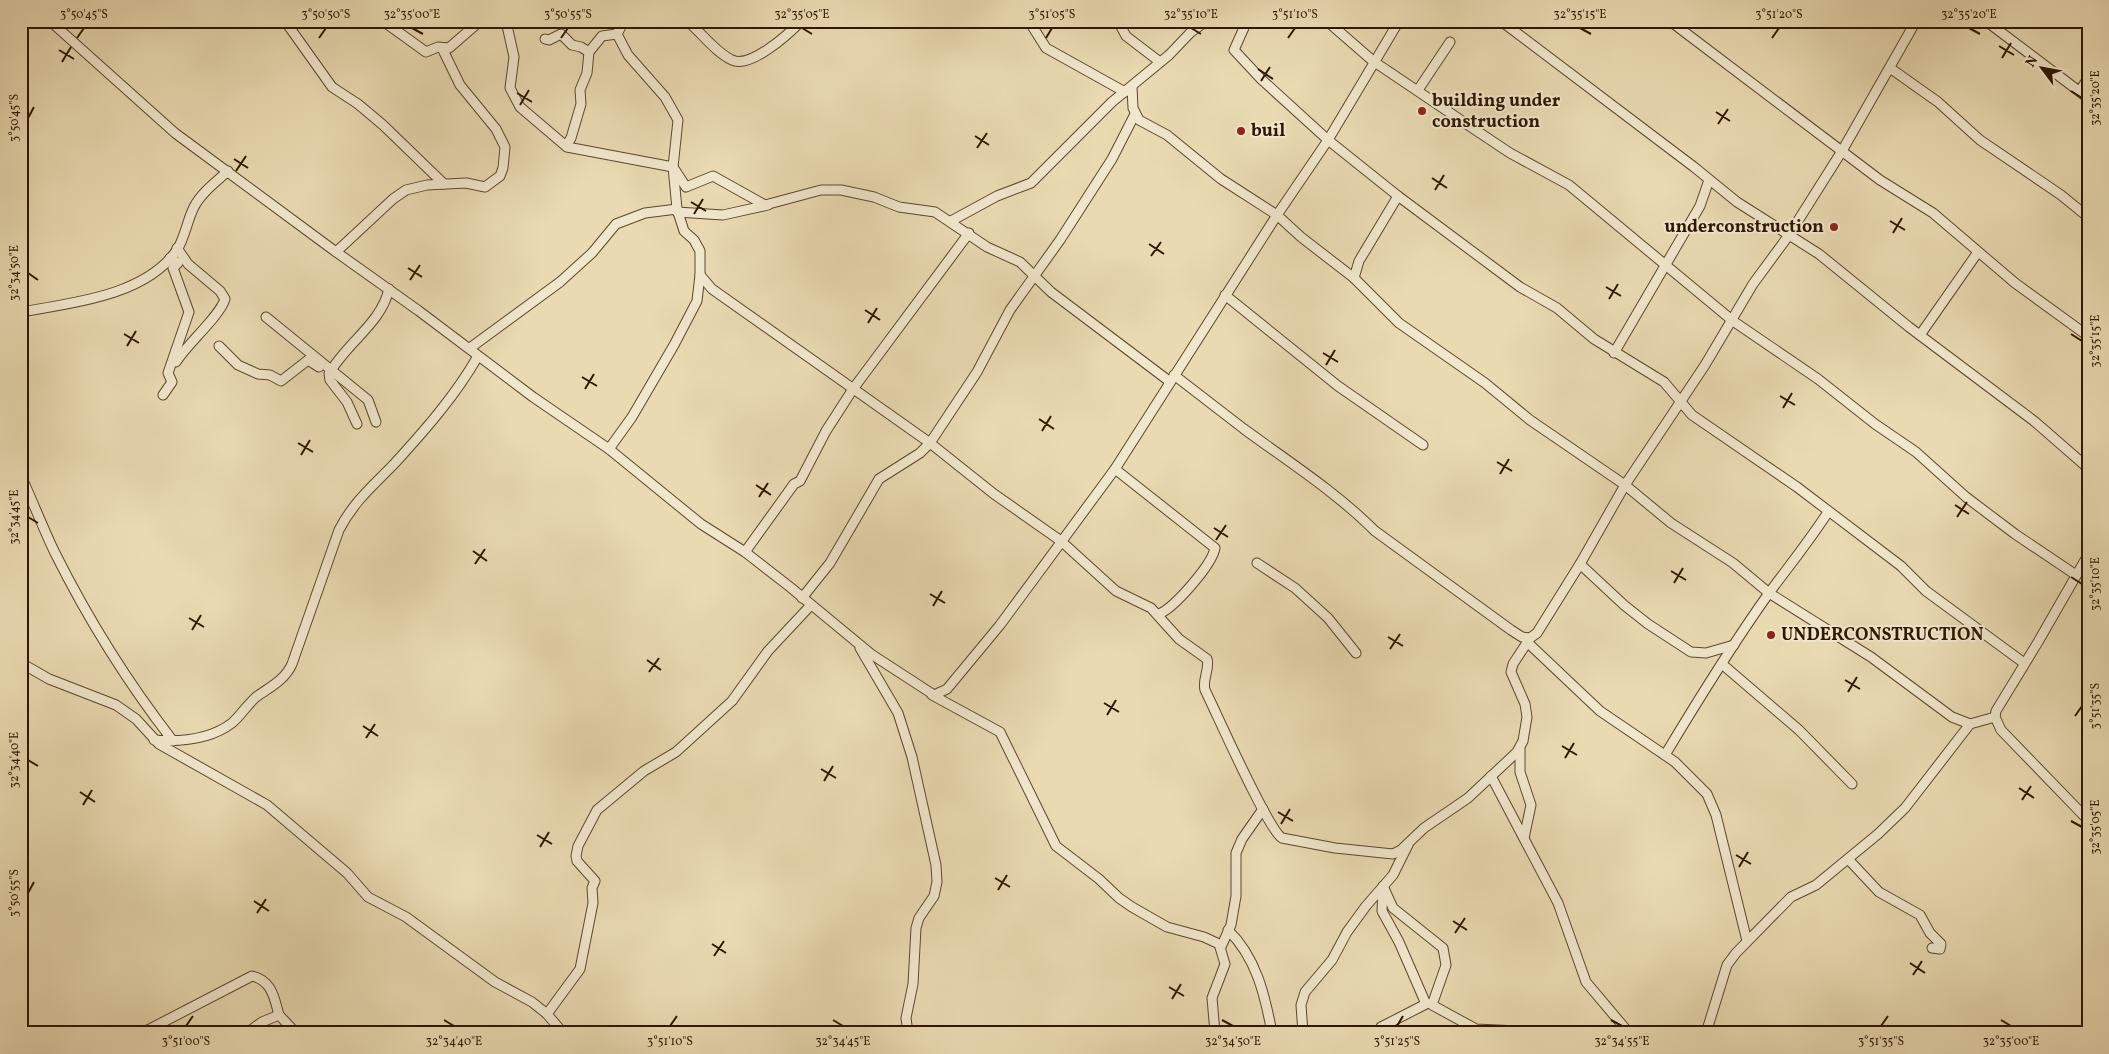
<svg xmlns="http://www.w3.org/2000/svg" width="2109" height="1054" font-family="Vollkorn,serif">
  <rect width="100%" height="100%" fill="#e9dab2"/>
  <filter id="stains"><feTurbulence type="fractalNoise" baseFrequency=".004" numOctaves="4"/><feColorMatrix values="0 0 0 0 .2 0 0 0 0 .09 0 0 0 0 .02 0 0 0 .5 -.17"/></filter>
  <radialGradient id="worn" r=".72"><stop offset=".6" stop-color="#630" stop-opacity="0"/><stop offset="1" stop-color="#630" stop-opacity=".3"/></radialGradient>
  <g fill="none" stroke-linecap="round" stroke-linejoin="round">
    <g stroke="#5d472c" stroke-width="11">
      <g id="street">
        <polyline points="50,21 175,133 332,249 419,311 533,397 609,449 701,524 745,552 790,587 871,654 934,695 947,689 1000,625 1115,469 1277,215 1328,140 1399,21"/>
        <polyline points="285,21 332,87 358,104 383,125 444,184"/>
        <polyline points="383,21 426,52 438,47 449,48 480,21"/>
        <polyline points="506,21 514,57 510,88 520,107 567,147 673,167 686,187 713,176 765,205 821,190 841,190 874,197 899,207 935,212 987,247 1020,262 1051,292 1169,381"/>
        <path d="M687,21c15,12 28,31 45,39 18,9 57,-26 69,-39"/>
        <polyline points="1029,21 1046,48 1125,92"/>
        <polyline points="1118,21 1126,36 1160,62"/>
        <polyline points="1247,21 1234,50 1261,79 1328,140 1398,196 1520,287 1557,308 1594,339 1664,382 1692,415 1797,487 1901,566 1926,591 2024,663"/>
        <polyline points="1327,21 1373,61 1474,129 1510,153 1569,185 1733,321 1818,379 1875,424 1916,452 1966,497 2015,534 2076,575"/>
        <polyline points="1501,21 1694,167 1737,202 1819,254 1909,327 2034,421 2088,468"/>
        <polyline points="1670,21 1880,180 1933,213 2015,283 2088,336"/>
        <polyline points="1986,21 2088,98"/>
        <polyline points="545,39 549,40 561,34 572,45 581,47 589,52"/>
        <polyline points="1890,68 1938,102 1980,140 2061,195 2088,217"/>
        <polyline points="1132,87 1133,108 1139,120 1167,135 1221,179 1277,215 1301,237 1354,278 1399,323 1485,383 1530,420 1625,485 1671,523 1733,563 1769,593 1871,657 1952,717 1970,724 1995,717"/>
        <polyline points="1418,90 1450,42"/>
        <polyline points="2080,91 2088,78"/>
        <polyline points="566,146 571,138 581,104 580,90 587,73 589,52 602,36 617,34"/>
        <polyline points="677,212 723,215 768,205"/>
        <polyline points="951,221 997,196 1031,183 1112,102 1169,55 1191,32 1206,21"/>
        <polyline points="336,252 393,199 406,190 427,185 466,183 485,187 500,176 503,168 505,147 496,129 460,85 442,48"/>
        <path d="M700,275l12,14 218,154 64,51 67,47 55,50 35,17 28,31 28,20c3,11 -5,20 -2,31 12,24 62,138 77,148l53,10 58,6 8,-4 23,-22 44,-30 49,-46 6,-11 4,-24 -2,-13 -14,-32 2,-8 17,-26"/>
        <polyline points="1354,278 1359,261 1398,196"/>
        <polyline points="1225,295 1338,386 1423,445"/>
        <path d="M21,312c51,-9 124,-16 156,-62 8,-13 10,-29 17,-43 7,-14 22,-25 34,-36"/>
        <polyline points="266,317 368,400 376,422"/>
        <polyline points="1920,335 1978,252"/>
        <polyline points="219,346 238,365 258,374 270,375 281,381 308,360 319,367"/>
        <polyline points="470,348 560,282 592,253 616,224 645,213 677,209"/>
        <polyline points="1614,353 1700,206 1709,180"/>
        <path d="M176,362c11,-18 44,-46 49,-63l-5,-8 -32,-27 -11,-16"/>
        <path d="M1174,375c23,18 47,36 70,54 45,33 92,63 131,102l136,99 11,7 8,1 7,-5 43,-69 45,-79 80,-120 48,-81 36,-49 53,-84 74,-130"/>
        <polyline points="163,395 172,382 168,373 189,312 173,268 178,263 170,258"/>
        <path d="M357,424l-10,-22 -17,-22 -1,-6c17,-31 52,-50 60,-85"/>
        <polyline points="609,449 632,417 674,345 697,301 700,275 700,251 694,240 684,231 677,209 673,167 678,120 665,97 628,55 617,34 624,21"/>
        <path d="M1115,469l100,79c-3,17 -41,60 -56,66"/>
        <path d="M21,476c12,26 22,52 34,77 33,66 73,130 118,188"/>
        <polyline points="745,552 794,484 800,481 826,431 853,389 969,233"/>
        <polyline points="2088,555 2038,642 1996,711 1995,717 2001,730 2088,820"/>
        <polyline points="1257,563 1295,588 1328,618 1356,653"/>
        <polyline points="1580,564 1624,605 1648,624 1691,652 1706,653 1734,645"/>
        <polyline points="802,598 830,563 879,479 920,453 930,443 977,372 1010,310 1060,240 1112,159 1135,114"/>
        <polyline points="1527,642 1600,711 1675,762 1707,794 1716,815 1747,941"/>
        <polyline points="860,648 898,713 912,757 936,865 937,882 934,896 919,918 916,928 913,984 906,1018 908,1033"/>
        <polyline points="21,663 49,679 116,705 136,719 159,744 267,805 347,873 368,897 406,917 495,982 532,1002 547,1014 563,1033"/>
        <polyline points="1722,664 1799,730 1852,784"/>
        <polyline points="932,695 1000,732 1056,846 1099,879 1119,898 1132,907 1167,927 1204,937 1219,944 1225,964 1212,998 1215,1033"/>
        <path d="M154,740c26,2 57,-1 78,-17 9,-8 15,-18 24,-26 14,-10 29,-17 36,-33l47,-134c15,-29 34,-44 56,-67 30,-33 61,-68 83,-107"/>
        <polyline points="1520,749 1520,772 1531,805 1524,838"/>
        <path d="M1665,755c33,-55 67,-110 104,-162 20,-27 41,-53 59,-81"/>
        <polyline points="1491,776 1558,903 1586,982 1629,1033"/>
        <polyline points="1848,859 1879,892 1920,915 1930,933 1941,944 1940,949 1932,948"/>
        <polyline points="1383,886 1393,908 1443,948 1446,965 1432,1005 1476,1029 1518,1031"/>
        <path d="M1228,930c28,27 37,65 44,103"/>
        <polyline points="1221,947 1231,925 1236,896 1236,853 1242,839 1263,809"/>
        <polyline points="547,1014 580,969 593,903 592,888 595,881 577,861 576,856 578,846 597,810 644,771 676,752 732,701 768,651 811,605"/>
        <path d="M142,1033l110,-57c20,5 22,21 27,39"/>
        <polyline points="247,1033 262,1022 279,1015 296,1033"/>
        <polyline points="1303,1033 1301,1005 1305,992 1332,960 1347,932 1366,906 1393,875 1408,845"/>
        <polyline points="1382,1033 1381,1027 1426,1004 1399,942 1382,911 1383,889"/>
        <polyline points="1706,1033 1727,965 1736,953 1791,897 1816,885 1878,834 1905,808 1970,724"/>
      </g>
    </g>
    <use href="#street" stroke="#f1e7cd" stroke-width="9"/>
  </g>
  <path fill="none" stroke="#2e1600" stroke-width="2" d="M412,28l11,6M802,28l10,6M1191,28l10,6M1580,28l11,6M1969,28l11,6M77,38l7,-10M319,38l7,-10M561,38l7,-10M1046,38l6,-10M1288,38l7,-10M1772,38l7,-10M1999,46l15,9M59,50l15,9M2002,58l9,-15M62,62l9,-15M1258,69l15,10M1261,81l9,-14M2071,91l11,7M517,93l15,9M520,105l9,-15M1716,112l14,9M28,118l6,-11M1718,124l10,-15M975,136l14,9M977,148l10,-15M234,159l14,9M236,171l10,-15M1432,178l15,10M1435,190l9,-15M691,202l15,9M694,214l9,-15M1890,221l15,9M1893,233l9,-15M1149,244l15,10M1151,256l10,-14M408,268l14,9M28,273l10,7M410,280l10,-15M1606,287l15,9M1609,299l9,-15M865,310l15,10M868,323l9,-15M124,334l15,9M2071,334l11,7M127,346l9,-15M1323,353l15,9M1326,365l9,-15M582,377l15,9M585,389l9,-15M1780,396l15,9M1783,408l9,-15M1039,419l15,10M1042,431l9,-15M298,443l15,9M301,455l9,-15M1497,462l15,9M1500,474l9,-15M756,485l15,10M759,497l9,-14M1955,505l14,9M28,517l10,6M1957,517l10,-15M1214,528l14,9M1216,540l10,-15M473,551l14,10M475,564l10,-15M1671,571l15,9M2071,577l11,7M1674,583l9,-15M930,594l15,9M933,606l9,-15M189,618l15,9M192,630l9,-15M1388,637l15,9M1390,649l10,-15M647,660l14,10M649,672l10,-14M1845,680l15,9M1848,692l9,-15M1104,703l15,9M1107,715l9,-15M2075,716l7,-10M363,726l15,10M366,738l9,-14M1562,746l15,9M1565,758l9,-15M28,760l10,6M821,769l15,9M824,781l9,-15M2019,788l15,10M80,792l15,10M2022,800l9,-14M83,805l9,-15M1278,812l15,9M2071,821l11,6M1281,824l9,-15M537,835l15,9M540,847l9,-15M1736,855l15,9M1739,867l9,-15M995,878l15,9M998,890l9,-15M28,893l6,-11M254,901l15,10M257,913l9,-14M1453,921l14,9M1455,933l10,-15M712,944l14,9M714,956l10,-15M1910,963l15,10M1913,975l9,-14M1169,987l15,9M1172,999l9,-15M444,1020l10,6M833,1020l10,6M1222,1020l11,6M1611,1020l11,6M2001,1020l10,6M186,1026l7,-10M670,1026l7,-10M1397,1026l6,-10M1881,1026l7,-10"/>
  <g fill="#8f2418" stroke="#f1e7cd" stroke-width="2">
    <circle cx="1422" cy="111" r="5"/>
    <circle cx="1241" cy="131" r="5"/>
    <circle cx="1834" cy="227" r="5"/>
    <circle cx="1771" cy="635" r="5"/>
  </g>
  <g text-anchor="middle" dominant-baseline="central" stroke-width="4" stroke-linejoin="round" paint-order="stroke">
    <g font-size="18" font-weight="bold" fill="#2e1600" stroke="#f1e7cd" text-anchor="start">
      <text x="1432" y="101">building under<tspan x="1432" dy="21">construction</tspan></text>
      <text x="1251" y="131">buil</text>
      <text x="1824" y="227" text-anchor="end">underconstruction</text>
      <text x="1781" y="635">UNDERCONSTRUCTION</text>
    </g>
  </g>
  <rect width="2109" height="1054" fill="none" stroke="#e9dab2" stroke-width="55"/>
  <g transform="translate(2042 68) rotate(302)" stroke="#f1e7cd" stroke-width="4" paint-order="stroke">
  <path d="M0-4L9 19L0 12L-9 19Z" fill="#2e1600"/>
  <text y="-8" font-size="14" font-weight="bold" text-anchor="middle" fill="#2e1600">N</text>
  </g>
  <rect x="28" y="28" width="2054" height="998" fill="none" stroke="#2e1600" stroke-width="2"/>
  <g font-size="12" text-anchor="middle" fill="#2e1600">
    <text x="84" y="18">3°50'45"S</text>
    <text x="326" y="18">3°50'50"S</text>
    <text x="412" y="18">32°35'00"E</text>
    <text x="568" y="18">3°50'55"S</text>
    <text x="802" y="18">32°35'05"E</text>
    <text x="1052" y="18">3°51'05"S</text>
    <text x="1191" y="18">32°35'10"E</text>
    <text x="1295" y="18">3°51'10"S</text>
    <text x="1580" y="18">32°35'15"E</text>
    <text x="1779" y="18">3°51'20"S</text>
    <text x="1969" y="18">32°35'20"E</text>
    <text transform="translate(2095 98) rotate(-90)" y="4">32°35'20"E</text>
    <text transform="translate(14 118) rotate(-90)" y="4">3°50'45"S</text>
    <text transform="translate(14 273) rotate(-90)" y="4">32°34'50"E</text>
    <text transform="translate(2095 341) rotate(-90)" y="4">32°35'15"E</text>
    <text transform="translate(14 517) rotate(-90)" y="4">32°34'45"E</text>
    <text transform="translate(2095 584) rotate(-90)" y="4">32°35'10"E</text>
    <text transform="translate(2095 706) rotate(-90)" y="4">3°51'35"S</text>
    <text transform="translate(14 760) rotate(-90)" y="4">32°34'40"E</text>
    <text transform="translate(2095 827) rotate(-90)" y="4">32°35'05"E</text>
    <text transform="translate(14 893) rotate(-90)" y="4">3°50'55"S</text>
    <text x="186" y="1045">3°51'00"S</text>
    <text x="454" y="1045">32°34'40"E</text>
    <text x="670" y="1045">3°51'10"S</text>
    <text x="843" y="1045">32°34'45"E</text>
    <text x="1233" y="1045">32°34'50"E</text>
    <text x="1397" y="1045">3°51'25"S</text>
    <text x="1622" y="1045">32°34'55"E</text>
    <text x="1881" y="1045">3°51'35"S</text>
    <text x="2011" y="1045">32°35'00"E</text>
  </g>
  <rect width="100%" height="100%" filter="url(#stains)"/>
  <rect width="100%" height="100%" fill="url(#worn)"/>
</svg>
